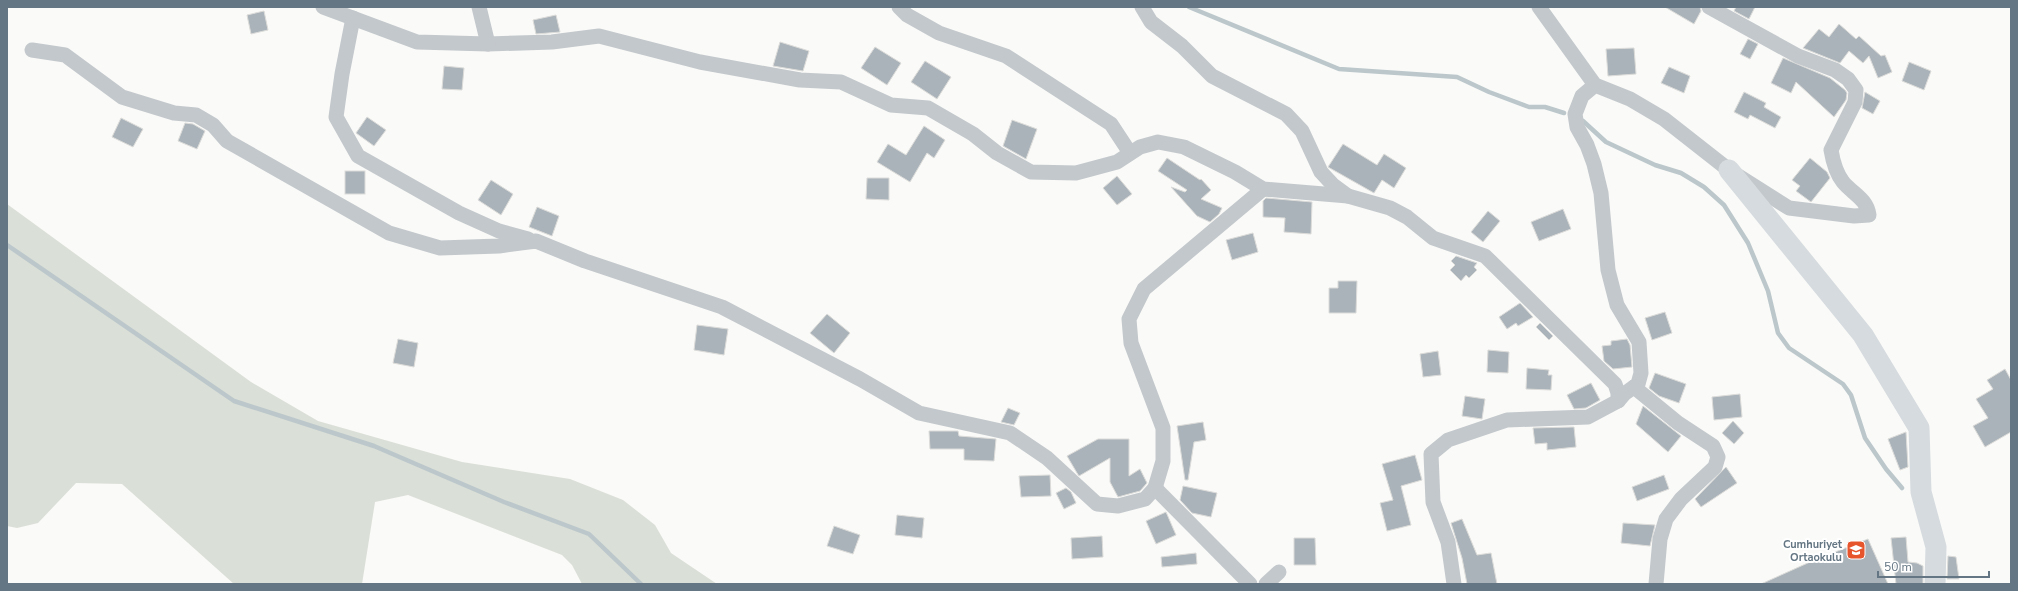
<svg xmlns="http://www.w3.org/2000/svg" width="2018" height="591" font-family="'Nunito Sans',sans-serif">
  <rect width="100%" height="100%" fill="#fafaf8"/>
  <polygon fill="#dadfd7" points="7,204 251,382 318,421 462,462 570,479 623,500 655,525 671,553 717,584 582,584 572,565 562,555 408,495 375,502 362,584 234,584 122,484 76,483 38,523 17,528 7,526"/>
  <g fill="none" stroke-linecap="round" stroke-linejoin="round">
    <g stroke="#bbc7cb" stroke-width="4.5">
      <polyline points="1189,7 1339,69 1457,77 1489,92 1529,107 1545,107 1564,113"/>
      <polyline points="1583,121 1606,142 1655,165 1681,173 1704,187 1724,205 1748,243 1768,291 1778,333 1789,348 1843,384 1851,395 1865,438 1886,469 1902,488"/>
      <polyline points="7,245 234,401 374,446 504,502 589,534 641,584"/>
    </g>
  </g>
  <g fill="#aab3b9" stroke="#dcdcda">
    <polygon points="1665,7 1700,7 1701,11 1694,24"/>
    <polygon points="1736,7 1755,7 1749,19 1734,11"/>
    <polygon points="264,11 268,30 251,34 247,15"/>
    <polygon points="556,15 560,32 536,34 533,20"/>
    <polygon points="1839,24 1856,39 1859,36 1881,56 1885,55 1892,72 1878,78 1869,56 1863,63 1849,51 1840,63 1803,48 1819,29 1829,37"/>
    <polygon points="1748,39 1758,44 1750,59 1740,54"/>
    <polygon points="780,42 809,51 803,71 773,66"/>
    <polygon points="875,47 901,63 887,85 861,68"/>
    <polygon points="1634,48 1636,74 1608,76 1606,49"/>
    <polygon points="1783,58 1830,78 1845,90 1847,93 1846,100 1834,117 1796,82 1791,93 1771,83"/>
    <polygon points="925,61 951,77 937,99 911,82"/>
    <polygon points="1909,62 1931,71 1924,90 1902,81"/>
    <polygon points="444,66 464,68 462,90 442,89"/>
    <polygon points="1669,67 1690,76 1684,93 1661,83"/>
    <polygon points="1744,92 1766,103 1764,107 1781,117 1775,128 1750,115 1748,119 1734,112"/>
    <polygon points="1865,92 1880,101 1873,114 1862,108"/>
    <polygon points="367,117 386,130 374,146 356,133"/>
    <polygon points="121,118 143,129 133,147 112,137"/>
    <polygon points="1012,120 1037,129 1026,159 1003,146"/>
    <polygon points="185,123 193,124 205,131 197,149 178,141"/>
    <polygon points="924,126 945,140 934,158 927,153 910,182 877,162 888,144 906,155"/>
    <polygon points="1343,144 1377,165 1384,154 1406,168 1394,188 1382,180 1374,193 1328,167"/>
    <polygon points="1167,158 1200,180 1201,179 1211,190 1201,199 1222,208 1219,214 1210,222 1197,216 1171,187 1185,192 1187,190 1158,171"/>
    <polygon points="1810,158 1827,172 1830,178 1811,202 1796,191 1800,186 1792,180"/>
    <rect x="345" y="171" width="20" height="23"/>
    <polygon points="1117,176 1132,194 1117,205 1103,188"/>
    <polygon points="867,178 889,178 889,200 866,199"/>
    <polygon points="491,180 513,194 501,215 478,200"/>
    <polygon points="1266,198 1312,202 1311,234 1284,232 1285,218 1263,217 1263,201"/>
    <polygon points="537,207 559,216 552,236 529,227"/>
    <polygon points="1563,209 1571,229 1539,241 1531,222"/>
    <polygon points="1488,211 1500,221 1483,242 1471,232"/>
    <polygon points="1253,233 1258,252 1232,260 1226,240"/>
    <polygon points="1456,256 1477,263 1474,267 1477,270 1469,278 1466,275 1461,281 1450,270 1455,265 1451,261"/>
    <polygon points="1338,281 1357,281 1356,313 1329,313 1329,288 1338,288"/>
    <polygon points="1520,303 1533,317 1518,326 1516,323 1507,329 1499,317"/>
    <polygon points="1665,312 1672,333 1652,340 1645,318"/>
    <polygon points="827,314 850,333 834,353 810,333"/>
    <polygon points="1540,323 1553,336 1549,340 1536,327"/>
    <polygon points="697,325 728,329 724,355 694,350"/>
    <polygon points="398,339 418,343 414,367 393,363"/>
    <polygon points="1627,339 1630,345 1632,367 1613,369 1604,361 1602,346 1611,345 1611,341"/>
    <polygon points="1488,350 1509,352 1508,373 1487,372"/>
    <polygon points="1438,351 1441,375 1423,377 1420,354"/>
    <polygon points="1527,368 1549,370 1548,375 1552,375 1551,390 1526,389"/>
    <polygon points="2005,369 2011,380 2011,432 1985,447 1973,426 1988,418 1976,399 1993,389 1987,380"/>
    <polygon points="1655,373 1686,384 1679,403 1659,396 1649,388"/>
    <polygon points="1591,383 1600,400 1586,408 1574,409 1567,395"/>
    <polygon points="1740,394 1742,417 1714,420 1712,397"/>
    <polygon points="1465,396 1485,399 1482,419 1462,416"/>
    <polygon points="1643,406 1681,436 1668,452 1636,424"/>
    <polygon points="1008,408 1020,413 1014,425 1001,422"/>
    <polygon points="1733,421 1744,433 1734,444 1722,433"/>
    <polygon points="1203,422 1206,440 1194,442 1188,480 1185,480 1177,426"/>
    <polygon points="1574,427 1576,447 1547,450 1547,443 1535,444 1533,428"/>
    <polygon points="929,431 958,431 959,436 996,439 994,461 964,460 964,449 930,449"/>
    <polygon points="1906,432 1908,467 1900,470 1888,439"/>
    <polygon points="1098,439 1129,439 1129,476 1140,469 1147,483 1140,491 1118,497 1110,482 1110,458 1079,476 1077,473 1067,456"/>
    <polygon points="1415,455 1422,480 1401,486 1411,525 1387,531 1380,503 1393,500 1382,464"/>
    <polygon points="1726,467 1737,483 1701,507 1695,499"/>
    <polygon points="1050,475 1051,496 1021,497 1019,476"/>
    <polygon points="1664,475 1669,489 1637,501 1632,487"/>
    <polygon points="1183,486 1217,493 1211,517 1192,513 1180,500"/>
    <polygon points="1066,488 1071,492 1076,503 1064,509 1056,493"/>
    <polygon points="1166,512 1176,535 1156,544 1146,521"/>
    <polygon points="897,515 924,518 922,538 895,535"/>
    <polygon points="1462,519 1477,555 1491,553 1497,584 1467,584 1462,558 1451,523"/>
    <polygon points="1623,523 1655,525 1650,546 1621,543"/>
    <polygon points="834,526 860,535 853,554 827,546"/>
    <polygon points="1102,536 1103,557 1072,559 1071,538"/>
    <polygon points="1906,537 1908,562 1917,563 1923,566 1923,584 1896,584 1891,538"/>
    <polygon points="1294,538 1315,538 1316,565 1294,565"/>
    <polygon points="1868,539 1888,584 1761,584 1810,562"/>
    <polygon points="1196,553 1197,564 1162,567 1161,557"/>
    <polygon points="1948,556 1956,557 1959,579 1947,579"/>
  </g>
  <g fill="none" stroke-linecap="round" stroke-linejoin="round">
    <g stroke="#c3c8cc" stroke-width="15">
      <polyline points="323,7 417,42 488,44 552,42 599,36 700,62 800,80 841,82 891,105 928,108 973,134 997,153 1031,172 1076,173 1117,162 1140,147 1158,142 1184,147 1235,172 1263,189 1348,196"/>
      <polyline points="479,7 488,44"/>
      <polyline points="899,7 907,15 939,33 1006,56 1111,124 1130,153"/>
      <polyline points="1142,7 1151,22 1182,46 1212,76 1286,114 1302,131 1321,172 1333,185 1348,196 1390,208 1407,217 1433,238 1485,256 1615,384 1618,393 1618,401 1588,417 1507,420 1448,440 1431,454 1433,502 1448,542 1454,584"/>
      <path d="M1539,7l56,78 35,14 34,20 65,51 60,38 65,8 15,-1c-2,-16 -16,-21 -26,-33 -7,-9 -10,-20 -12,-32l24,-48 1,-12 -8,-11 -13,-9 -37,-14 -89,-49"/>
      <polyline points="353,18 342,74 336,117 358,156 459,213 499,231 528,239"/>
      <polyline points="32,50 65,55 122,97 174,113 196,115 213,125 227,141 389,233 440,248 499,246 536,241 585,261 722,307 860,379 919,413 1010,433 1047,458 1097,504 1118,506 1145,499 1155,488 1163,461 1163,428 1131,343 1129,319 1144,289 1263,189"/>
      <polyline points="1595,85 1582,96 1575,114 1577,127 1587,145 1594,164 1601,193 1608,270 1617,305 1639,342 1641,373 1638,384 1624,394 1618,401"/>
      <polyline points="1634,387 1678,423 1713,446 1718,457 1715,467 1681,499 1666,519 1660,539 1656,584"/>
      <polyline points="1155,488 1250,584"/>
      <polyline points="1266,584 1279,572"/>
    </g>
    <polyline stroke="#d6dbdf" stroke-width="21" points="1729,170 1863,335 1919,428 1921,492 1936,547 1935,584"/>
  </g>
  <defs>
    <g id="school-square" transform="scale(1)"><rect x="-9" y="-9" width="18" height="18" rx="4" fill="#e6552c" stroke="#fff"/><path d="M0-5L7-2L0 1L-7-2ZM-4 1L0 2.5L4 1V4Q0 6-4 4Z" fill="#fff"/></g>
  </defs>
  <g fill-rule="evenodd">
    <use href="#school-square" x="1856" y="550"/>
  </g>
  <g text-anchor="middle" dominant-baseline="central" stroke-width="4" stroke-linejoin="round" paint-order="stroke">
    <g font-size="11" font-weight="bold" fill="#647683" stroke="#fff" text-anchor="end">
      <text x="1842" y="544">Cumhuriyet<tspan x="1842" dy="13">Ortaokulu</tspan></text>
    </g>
  </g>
  <rect width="2018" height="591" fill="none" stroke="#647683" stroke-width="16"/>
  <path d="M1878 571v6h111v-6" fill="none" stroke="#647683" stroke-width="2"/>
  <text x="1884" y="571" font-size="12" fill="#647683" stroke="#ffffff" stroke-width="3" paint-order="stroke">50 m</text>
</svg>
